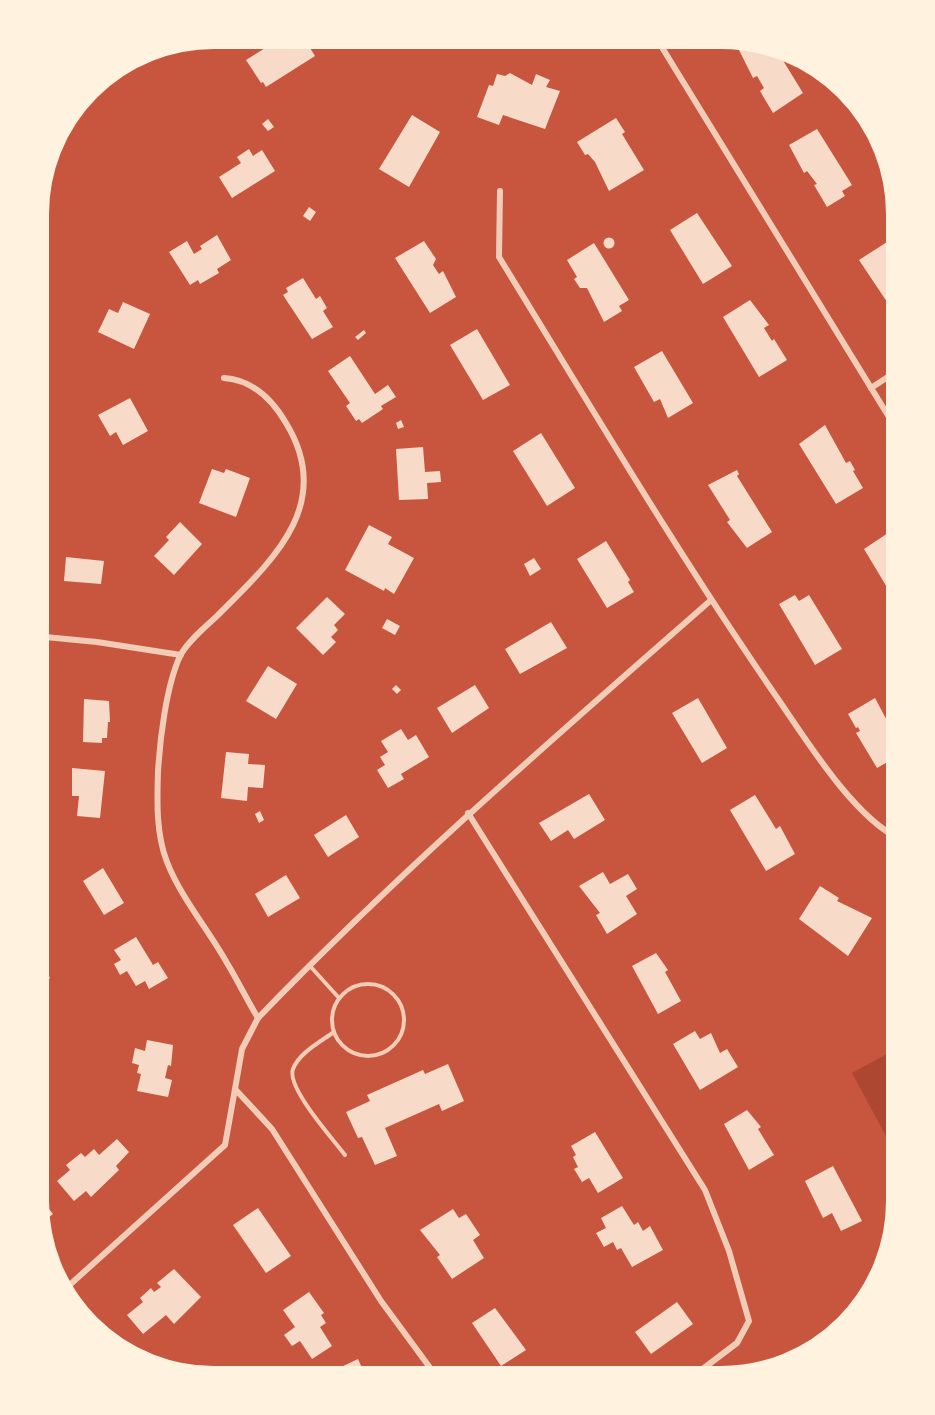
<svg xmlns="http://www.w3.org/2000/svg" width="935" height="1415" font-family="Lato,sans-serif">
  <rect width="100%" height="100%" fill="#c8553d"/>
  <polygon fill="#ae4732" points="900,1047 900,1162 852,1073"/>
  <g fill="#f7dbc8">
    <polygon points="286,35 302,35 315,56 266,87 263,82 261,83 246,60"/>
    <polygon points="754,40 776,49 803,93 773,113 760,91 764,88 757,76 753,78 739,50"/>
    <polygon points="510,73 532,85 536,74 550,80 546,87 560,91 545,129 503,115 499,125 477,117 489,85 493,86 497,74 505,76"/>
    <polygon points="412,115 440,132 409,187 379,169"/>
    <polygon points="616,118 625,132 622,134 644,170 609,191 595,162 588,154 585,155 577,142"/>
    <polygon points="268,119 274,127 268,131 262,124"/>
    <polygon points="817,129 852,185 842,191 845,196 827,207 814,185 817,184 807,171 804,173 789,145"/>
    <polygon points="249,149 253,156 262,150 275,171 232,198 219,177 241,163 237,157"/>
    <polygon points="309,207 316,212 310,221 303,216"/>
    <polygon points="697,213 732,266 703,284 670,230"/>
    <polygon points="217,235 231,260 217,269 219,273 200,284 198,280 190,285 169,252 187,241 194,254 202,249 200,246"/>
    <circle cx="609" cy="243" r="5.5"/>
    <polygon points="424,241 436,259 433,265 439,274 443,271 456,297 430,313 395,258"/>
    <polygon points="887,242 900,263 900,301 891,308 859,260"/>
    <polygon points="594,243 629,300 619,306 622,311 604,322 587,288 580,288 574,279 577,277 567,260"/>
    <polygon points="303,278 316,299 320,296 327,308 323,311 333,327 312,339 283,295 288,292 286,288"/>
    <polygon points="750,300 769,325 764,328 772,341 774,339 787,360 759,377 723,317"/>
    <polygon points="123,302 150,314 134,349 98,332 109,309 118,313"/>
    <polygon points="477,329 510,385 483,400 450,345"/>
    <polygon points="364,330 366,333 358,340 355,337"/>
    <polygon points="662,351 693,403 668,418 660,399 654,402 634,367"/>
    <polygon points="350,356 375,394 388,385 396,397 381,406 383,409 362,423 359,419 356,421 346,406 350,403 328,371"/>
    <polygon points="130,398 148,431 123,445 116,432 110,436 98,415"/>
    <polygon points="401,420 404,427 398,429 396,423"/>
    <polygon points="825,425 846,463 850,461 855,470 853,471 863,488 836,504 799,444"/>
    <polygon points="541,433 575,488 547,506 513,451"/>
    <polygon points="423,447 425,472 440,471 441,482 427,483 428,499 399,500 396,449"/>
    <polygon points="212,469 224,473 226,469 250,478 236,517 199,503"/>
    <polygon points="737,470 739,474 737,476 772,532 747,548 727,522 730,520 708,485"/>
    <polygon points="180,522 202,544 174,575 154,556 169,540 166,537"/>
    <polygon points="369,525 392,537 388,544 414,558 394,594 385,588 384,591 345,570"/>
    <polygon points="891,531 900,547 900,609 864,549"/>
    <polygon points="606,541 630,580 628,582 634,592 607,608 577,559"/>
    <polygon points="66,557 104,561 101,584 64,581"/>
    <polygon points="534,558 541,569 530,576 524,564"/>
    <polygon points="795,595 799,601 809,595 842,649 815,665 779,604"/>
    <polygon points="327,597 345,614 334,625 338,630 331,637 336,642 323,655 296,628"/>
    <polygon points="387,619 400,626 395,635 382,628"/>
    <polygon points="551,622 567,648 520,674 505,649"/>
    <polygon points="268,666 297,684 276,719 246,701"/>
    <polygon points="396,685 401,690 397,694 392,689"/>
    <polygon points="475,685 489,708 452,733 437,708"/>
    <polygon points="698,698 727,748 702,763 672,713"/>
    <polygon points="875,698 900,745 900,755 877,768 856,733 860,731 858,727 856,728 848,714"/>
    <polygon points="84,699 109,701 110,722 108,722 107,738 102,738 102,743 83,742"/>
    <polygon points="401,729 408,740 416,735 429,757 401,774 404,779 388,788 377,770 385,765 380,757 388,752 381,741"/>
    <polygon points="226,752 249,754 248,764 265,765 263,788 248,787 247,801 221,798"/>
    <polygon points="72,768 105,771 100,818 77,816 79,796 72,796"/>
    <polygon points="589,794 605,820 574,839 568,830 551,841 539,823"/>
    <polygon points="755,795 776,829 780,826 795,854 766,871 730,810"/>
    <polygon points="260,811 264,820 259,823 255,814"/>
    <polygon points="346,815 359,837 328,857 314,835"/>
    <polygon points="103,868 124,903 104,915 83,881"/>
    <polygon points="603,872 610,884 628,874 637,889 626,896 637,914 607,934 596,915 600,913 579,886"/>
    <polygon points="286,875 300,898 268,917 255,894"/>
    <polygon points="820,886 839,898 837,901 872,918 848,956 799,919"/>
    <polygon points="896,925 900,925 900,956 894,956"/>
    <polygon points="136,937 153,965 158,962 168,978 149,989 145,981 136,986 127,971 120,975 114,964 121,960 114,950"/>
    <polygon points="656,953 668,970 665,972 681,1001 658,1014 632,966"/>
    <polygon points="35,954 50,978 37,987 35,984"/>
    <polygon points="695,1031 700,1039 711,1033 720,1053 727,1049 738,1067 700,1090 673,1044"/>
    <polygon points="147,1040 173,1045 171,1066 168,1065 165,1078 172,1080 168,1097 137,1091 141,1074 137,1073 139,1065 132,1063 135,1048 145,1051"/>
    <polygon points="448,1064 464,1101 442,1111 439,1104 385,1128 397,1156 375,1165 362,1137 358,1138 346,1112 370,1101 367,1095 423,1070 425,1074"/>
    <polygon points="747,1110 761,1127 758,1129 774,1155 749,1170 724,1124"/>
    <polygon points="595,1132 623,1178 598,1193 589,1178 582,1182 574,1169 578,1167 573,1157 576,1155 571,1146"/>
    <polygon points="117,1139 129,1152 116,1166 119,1170 91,1197 86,1191 74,1201 57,1181 70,1170 66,1165 81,1153 85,1157 94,1149 99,1155"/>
    <polygon points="833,1166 862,1221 841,1231 832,1213 823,1218 805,1181"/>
    <polygon points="40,1198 53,1214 40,1224 46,1232 41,1235 35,1203"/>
    <polygon points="622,1206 634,1225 638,1222 643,1231 650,1226 663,1250 632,1267 621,1248 617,1250 613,1242 604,1247 596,1233 606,1228 601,1218"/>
    <polygon points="258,1208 291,1256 266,1273 233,1225"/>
    <polygon points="453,1209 459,1218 466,1214 480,1235 473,1240 484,1258 452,1279 437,1257 440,1255 420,1230"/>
    <polygon points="174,1269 201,1297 174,1324 166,1315 143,1334 127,1315 143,1302 140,1298 151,1288 154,1292 161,1287 157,1283"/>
    <polygon points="309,1292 324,1313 321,1315 326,1323 320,1327 332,1346 312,1359 300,1341 292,1346 284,1335 295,1327 283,1310"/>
    <polygon points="677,1302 693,1324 651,1354 635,1332"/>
    <polygon points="495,1308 526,1350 501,1366 472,1323"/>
    <polygon points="358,1359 367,1379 324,1379 322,1376"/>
    <polygon points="579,1366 589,1380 553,1380 559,1379"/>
  </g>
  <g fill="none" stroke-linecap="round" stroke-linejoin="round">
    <g stroke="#f1ccb7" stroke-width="4">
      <polyline points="310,966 339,998"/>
      <circle cx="368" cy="1020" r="36"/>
      <path d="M334,1032c-14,10 -35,21 -41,37 -7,18 40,70 52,86"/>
    </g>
    <g stroke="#f1ccb7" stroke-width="6">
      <polyline points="655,36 900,435"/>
      <path d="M500,191l-1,66c91,148 179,297 277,439 29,42 78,122 124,143"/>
      <path d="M224,378c29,2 48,21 62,45 50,82 -15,139 -69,193 -12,11 -30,26 -37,40 -14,31 -20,83 -22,116 -1,29 -2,62 9,90 14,36 41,67 60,101 11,18 20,37 31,55l-16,31 -7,40 37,40 109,172 58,79"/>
      <polyline points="871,388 900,369"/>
      <polyline points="35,636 97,642 181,655"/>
      <polyline points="468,813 705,1190 729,1251 749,1321 737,1343 688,1380"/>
      <path d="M258,1018c143,-148 298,-282 452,-417"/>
      <polyline points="64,1290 225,1145 235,1089"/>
    </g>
    <polyline stroke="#f1ccb7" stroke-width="10" points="50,148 82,102 136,56"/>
  </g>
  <path d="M0 0H935V1415H0ZM214 45H721A169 169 0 0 1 890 214V1201A169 169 0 0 1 721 1370H214A169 169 0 0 1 45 1201V214A169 169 0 0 1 214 45Z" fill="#fff3e0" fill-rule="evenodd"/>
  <path fill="none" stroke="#fff3e0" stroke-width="8" d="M214 45H721A169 169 0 0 1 890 214V1201A169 169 0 0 1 721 1370H214A169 169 0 0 1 45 1201V214A169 169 0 0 1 214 45Z"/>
</svg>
